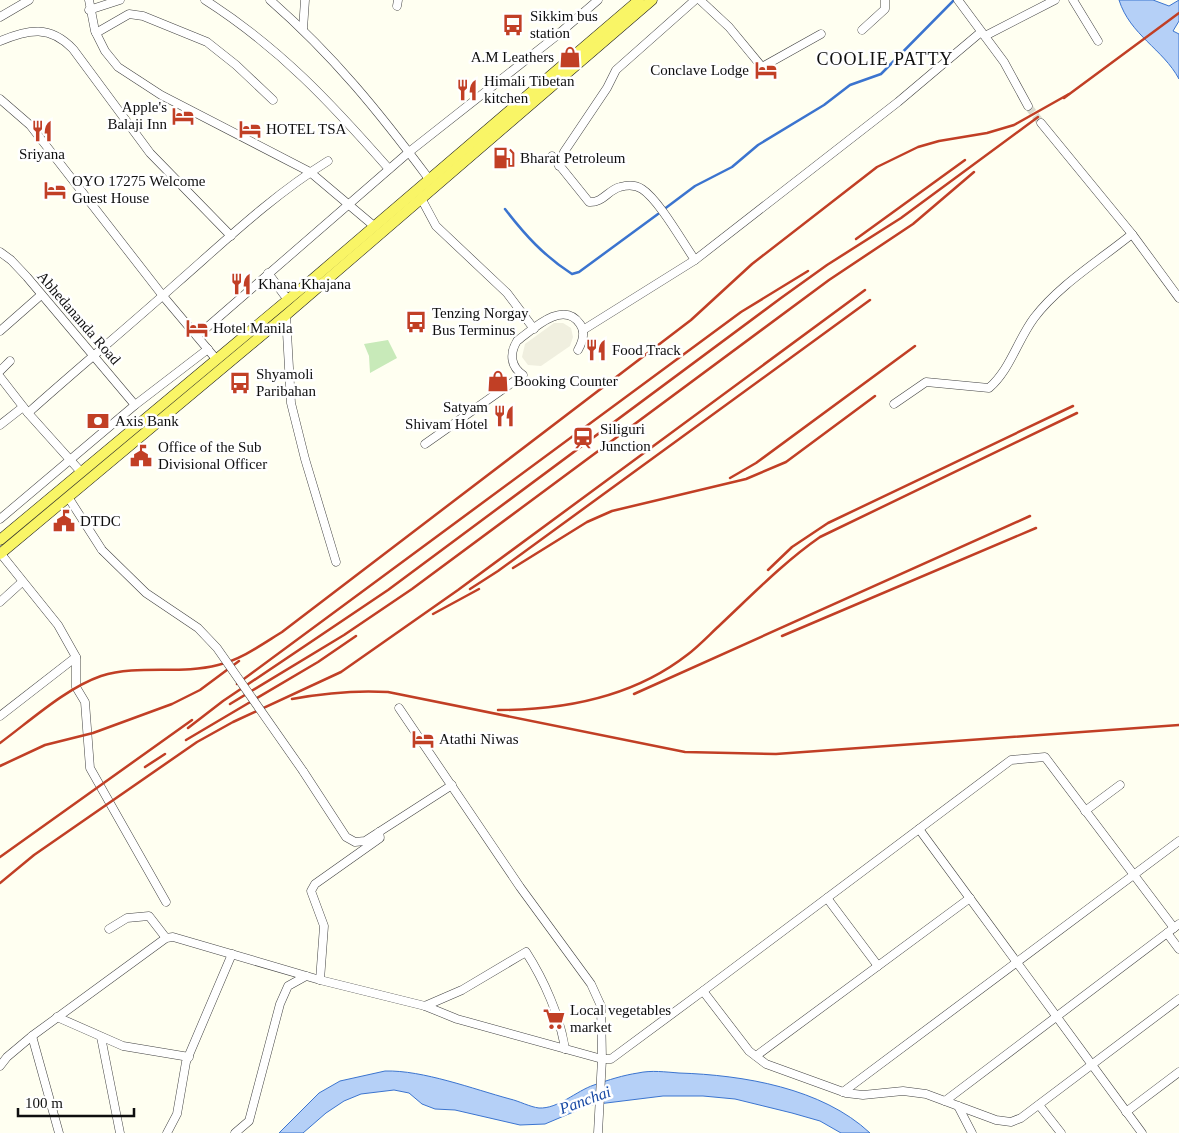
<svg xmlns="http://www.w3.org/2000/svg" width="1179" height="1133" font-family="Georgia,serif">
  <rect width="100%" height="100%" fill="#fffff1"/>
  <polygon fill="#c8eab9" points="388,340 397,358 370,373 369,356 364,344"/>
  <polygon fill="#f0efdf" points="554,323 563,323 571,328 573,337 570,346 541,366 528,365 522,357 525,344"/>
  <g fill="#b5d0f7" stroke="#3b74cf">
    <path d="M1119,0h34l16,6 10,-6v21l-6,10 6,3v45c-16,-30 -49,-44 -60,-79z"/>
    <path d="M385,1071c38,-1 88,18 125,28 9,2 20,8 29,9 19,1 37,-17 55,-23 14,-5 30,-10 44,-12 13,-3 28,-1 41,0 64,2 143,15 191,60h-29l-21,-12 -28,-8 -57,-14 -32,-3h-40l-73,9 -45,19 -25,1 -65,-15 -20,-1 -13,-5 -13,-11 -15,-3 -33,4 -17,7 -18,12 -23,20h-24l40,-40 21,-12z"/>
  </g>
  <g fill="none" stroke-linecap="round" stroke-linejoin="round">
    <g stroke="#3b74cf" stroke-width="2.5">
      <path d="M505,209c20,26 39,47 67,65l7,-2 79,-58"/>
      <polyline points="663,210 695,186 732,167 758,145 824,105 850,85 881,74 954,0"/>
    </g>
    <polyline stroke="#dbdbcf" stroke-width="8" stroke-dasharray="8 4" stroke-linecap="butt" points="1028,106 1041,123"/>
    <g stroke="#424242" stroke-width="9">
      <g id="minor">
        <polyline points="89,0 95,31 105,51 118,67 161,95 310,172 374,226"/>
        <path d="M205,0c75,48 126,103 184,169"/>
        <path d="M270,0c63,55 109,112 159,179"/>
        <polyline points="700,0 729,27 762,67 821,34"/>
        <polyline points="958,0 1004,62 1028,106"/>
        <polyline points="1073,0 1098,41"/>
        <polyline points="397,6 398,0"/>
        <polyline points="89,10 120,0"/>
        <polyline points="0,17 29,0"/>
        <polyline points="303,29 305,0"/>
        <polyline points="862,30 885,9 885,0"/>
        <polyline points="96,33 129,14 143,16 207,42 236,65 273,100"/>
        <polyline points="985,36 1055,0"/>
        <path d="M0,41c29,-12 50,-16 73,8l77,104 81,83"/>
        <polyline points="0,99 30,125 163,296 216,359"/>
        <polyline points="1041,123 1132,234 1179,298"/>
        <path d="M552,156l37,46c14,1 19,-12 31,-15 7,-2 16,-2 22,2 17,11 41,54 53,71"/>
        <polyline points="559,166 564,152 607,88 616,70 695,0"/>
        <polyline points="421,198 436,226 507,293 534,329"/>
        <polyline points="0,252 11,260 27,277 135,405"/>
        <polyline points="268,273 288,300"/>
        <polyline points="286,315 291,403 305,459 336,562"/>
        <polyline points="583,330 695,260 898,102 981,32"/>
        <polyline points="0,331 41,295"/>
        <polyline points="197,336 409,152 555,37 598,0"/>
        <polyline points="0,371 10,361"/>
        <polyline points="0,377 28,413 81,472"/>
        <path d="M894,404l32,-22 63,6c21,-18 28,-47 45,-70 25,-33 66,-58 98,-84"/>
        <path d="M28,413c49,-44 100,-86 149,-130 48,-42 96,-88 151,-122"/>
        <polyline points="0,425 23,407"/>
        <path d="M425,444l98,-69c-12,-8 -14,-21 -6,-34 15,-11 46,-42 63,-17 6,8 3,17 -2,26"/>
        <polyline points="68,497 102,550"/>
        <polyline points="0,519 135,405 208,349"/>
        <polyline points="1,554 58,625 76,657 76,687 85,702 90,768 166,902"/>
        <polyline points="0,602 22,582"/>
        <polyline points="399,708 520,887 591,984 601,1006 602,1059 598,1133"/>
        <polyline points="0,716 76,657"/>
        <polyline points="303,771 346,837 355,842 365,841 452,785"/>
        <polyline points="1085,811 1120,785"/>
        <polyline points="919,829 1142,1133"/>
        <polyline points="827,898 878,966"/>
        <polyline points="109,929 127,918 149,916 166,938"/>
        <polyline points="1167,933 1179,949"/>
        <polyline points="320,980 324,926 311,891 315,884 380,838 379,832"/>
        <polyline points="703,991 1011,760 1045,757 1174,928"/>
        <path d="M425,1006l37,-16 64,-38c18,28 34,64 39,97"/>
        <polyline points="57,1017 123,1046 189,1057"/>
        <polyline points="32,1036 59,1133"/>
        <polyline points="101,1037 120,1133"/>
        <polyline points="756,1056 970,898"/>
        <polyline points="0,1066 7,1057 32,1036 166,938 173,937 320,980 425,1006 457,1019 602,1059 611,1059 703,991 749,1051 766,1064 846,1093 863,1095 903,1091 926,1094 996,1120 1011,1122 1021,1118 1179,999"/>
        <polyline points="843,1092 1179,841"/>
        <polyline points="945,1101 1179,924"/>
        <polyline points="1039,1105 1061,1133"/>
        <polyline points="958,1106 972,1133"/>
        <polyline points="1126,1112 1179,1072"/>
        <polyline points="167,1133 177,1114 186,1062 232,954"/>
        <polyline points="235,1133 249,1121 280,1004 288,986 306,976"/>
      </g>
    </g>
    <g stroke="#202020" stroke-width="11">
      <g id="major">
        <polyline points="0,540 314,278 639,0"/>
        <polyline points="0,554 286,315 652,0"/>
      </g>
    </g>
    <use href="#minor" stroke="#fff" stroke-width="8"/>
    <use href="#major" stroke="#f9f566" stroke-width="10"/>
    <g stroke="#c13f25" stroke-width="2.5">
      <polyline points="1064,98 1179,13"/>
      <polyline points="856,239 965,160"/>
      <polyline points="730,478 756,463 915,346"/>
      <polyline points="513,568 587,522 612,511 746,479 786,462 875,396"/>
      <polyline points="768,570 792,547 828,523 1073,406"/>
      <polyline points="470,589 498,571 870,300"/>
      <polyline points="433,614 479,589"/>
      <polyline points="782,636 1036,528"/>
      <polyline points="237,684 741,312 808,271"/>
      <polyline points="634,694 1030,516"/>
      <path d="M292,699c32,-6 63,-9 96,-7l297,60 91,2 403,-29"/>
      <polyline points="230,704 344,635 412,589 829,280 913,224 974,172"/>
      <path d="M498,710c68,0 135,-13 189,-55 12,-9 23,-21 34,-31 32,-30 63,-62 99,-87l257,-124"/>
      <polyline points="188,728 223,701 388,590 781,298 827,265 901,218 1038,117"/>
      <polyline points="186,740 318,662 356,636"/>
      <path d="M0,743c30,-22 66,-55 101,-67 38,-12 79,-1 117,-11 24,-6 43,-20 64,-33l409,-312 61,-56 125,-97 41,-20 21,-6 48,-8 27,-8 55,-31"/>
      <polyline points="0,766 45,745 93,733 172,704 200,690 239,661"/>
      <polyline points="145,767 165,754"/>
      <polyline points="0,857 192,720"/>
      <polyline points="0,883 34,855 197,742 233,722 341,672 458,590 865,290"/>
    </g>
    <g stroke="#424242" stroke-width="9" stroke-linecap="butt">
      <polyline id="minor-bridge" points="102,550 146,593 198,628 217,648 303,771"/>
    </g>
    <use href="#minor-bridge" stroke="#fff" stroke-width="8"/>
  </g>
  <defs>
    <g id="bus-bare" transform="scale(1.725)"><path d="M-5-6H5V4H4V6H2V4H-2V6H-4V4H-5ZM-3.5-4V0h7V-4ZM-3.5 1.2v1.5H-2V1.2ZM2 1.2v1.5H3.5V1.2Z" fill="#c13f25" stroke="#fff" stroke-width="2.5" paint-order="stroke"/></g>
    <g id="shop-bare" transform="scale(1.725)"><path d="M-5-2.5h2.3a2.7 3.5 0 0 1 5.4 0H5L5.5 6h-11ZM-1.5-2.5h3a1.5 2.3 0 0 0-3 0Z" fill="#c13f25" stroke="#fff" stroke-width="2.5" paint-order="stroke"/></g>
    <g id="hotel-bare" transform="scale(1.725)"><path d="M-6-4.5h1.5V1H6V5H4.5V3h-9V5H-6ZM-4 0a1.8 1.8 0 1 1 3.6 0ZM.5 0V-2.5h3Q6-2.5 6 0Z" fill="#c13f25" stroke="#fff" stroke-width="2.5" paint-order="stroke"/></g>
    <g id="restaurant-bare" transform="scale(1.725)"><path d="M-5-6h1v4h1v-4h1v4h1v-4h1v5L-1.5 .5V6h-2V.5L-5-1ZM5-6V6H3V1.5H1.5Q1.5-4 5-6Z" fill="#c13f25" stroke="#fff" stroke-width="2.5" paint-order="stroke"/></g>
    <g id="fuel-bare" transform="scale(1.725)"><path d="M-5.5-6h7V0h2V4h1.3V-2.5L3-4.5l.8-.8L6-3V5H2.5V1h-1V6h-7ZM-4.2-4.7v3.2H.2V-4.7Z" fill="#c13f25" stroke="#fff" stroke-width="2.5" paint-order="stroke"/></g>
    <g id="bank-bare" transform="scale(1.725)"><path d="M-6-4H6V4H-6ZM0-2.3a2.3 2.3 0 1 0 0 4.6a2.3 2.3 0 1 0 0-4.6Z" fill="#c13f25" stroke="#fff" stroke-width="2.5" paint-order="stroke"/></g>
    <g id="station-bare" transform="scale(1.725)"><path d="M-3-6H3Q5-6 5-4V2Q5 4 3 4L4.5 6H3L1.5 4h-3L-3 6H-4.5L-3 4Q-5 4-5 2V-4Q-5-6-3-6ZM-3.5-4v3h7v-3ZM-3.5 1v1.5H-2V1ZM2 1v1.5H3.5V1Z" fill="#c13f25" stroke="#fff" stroke-width="2.5" paint-order="stroke"/></g>
    <g id="civic-bare" transform="scale(1.725)"><path d="M-.6-6.5H3V-4.5H.6V-3L4-1V1h2V6H-6V1h2V-1L-.6-3ZM-1.2 2.5V6h2.4V2.5Z" fill="#c13f25" stroke="#fff" stroke-width="2.5" paint-order="stroke"/></g>
    <g id="supermarket-bare" transform="scale(1.725)"><path d="M-6-5.5h2.5l.6 2H6L4.5 2H-2.5L-4.4-4H-6ZM-1.5 3.2a1.3 1.3 0 1 0 .1 0ZM3 3.2a1.3 1.3 0 1 0 .1 0Z" fill="#c13f25" stroke="#fff" stroke-width="2.5" paint-order="stroke"/></g>
  </defs>
  <g fill-rule="evenodd">
    <use href="#bus-bare" x="513" y="25"/>
    <use href="#shop-bare" x="570" y="57"/>
    <use href="#hotel-bare" x="766" y="70"/>
    <use href="#restaurant-bare" x="467" y="90"/>
    <use href="#hotel-bare" x="183" y="116"/>
    <use href="#hotel-bare" x="250" y="129"/>
    <use href="#restaurant-bare" x="42" y="131"/>
    <use href="#fuel-bare" x="504" y="158"/>
    <use href="#hotel-bare" x="55" y="190"/>
    <use href="#restaurant-bare" x="241" y="284"/>
    <use href="#bus-bare" x="416" y="322"/>
    <use href="#hotel-bare" x="197" y="328"/>
    <use href="#restaurant-bare" x="596" y="350"/>
    <use href="#shop-bare" x="498" y="381"/>
    <use href="#bus-bare" x="240" y="383"/>
    <use href="#restaurant-bare" x="504" y="416"/>
    <use href="#bank-bare" x="98" y="421"/>
    <use href="#station-bare" x="583" y="438"/>
    <use href="#civic-bare" x="141" y="456"/>
    <use href="#civic-bare" x="64" y="521"/>
    <use href="#hotel-bare" x="423" y="739"/>
    <use href="#supermarket-bare" x="554" y="1019"/>
  </g>
  <g text-anchor="middle" dominant-baseline="central" stroke-width="5" stroke-linejoin="round" paint-order="stroke">
    <g font-size="15" fill="#0f0f0f" stroke="#fff" text-anchor="start">
      <text x="530" y="16">Sikkim bus<tspan x="530" dy="17">station</tspan></text>
      <text x="554" y="57" text-anchor="end">A.M Leathers</text>
      <text x="749" y="70" text-anchor="end">Conclave Lodge</text>
      <text x="484" y="81">Himali Tibetan<tspan x="484" dy="17">kitchen</tspan></text>
      <text x="167" y="107" text-anchor="end">Apple's<tspan x="167" dy="17">Balaji Inn</tspan></text>
      <text x="266" y="129">HOTEL TSA</text>
      <text x="42" y="154" text-anchor="middle">Sriyana</text>
      <text x="520" y="158">Bharat Petroleum</text>
      <text x="72" y="181">OYO 17275 Welcome<tspan x="72" dy="17">Guest House</tspan></text>
      <text x="258" y="284">Khana Khajana</text>
      <text x="432" y="313">Tenzing Norgay<tspan x="432" dy="17">Bus Terminus</tspan></text>
      <text x="213" y="328">Hotel Manila</text>
      <text x="612" y="350">Food Track</text>
      <text x="256" y="374">Shyamoli<tspan x="256" dy="17">Paribahan</tspan></text>
      <text x="514" y="381">Booking Counter</text>
      <text x="488" y="407" text-anchor="end">Satyam<tspan x="488" dy="17">Shivam Hotel</tspan></text>
      <text x="115" y="421">Axis Bank</text>
      <text x="600" y="429">Siliguri<tspan x="600" dy="17">Junction</tspan></text>
      <text x="158" y="447">Office of the Sub<tspan x="158" dy="17">Divisional Officer</tspan></text>
      <text x="80" y="521">DTDC</text>
      <text x="439" y="739">Atathi Niwas</text>
      <text x="570" y="1010">Local vegetables<tspan x="570" dy="17">market</tspan></text>
    </g>
    <g font-size="15" fill="#0f0f0f" stroke="#fff">
      <text transform="translate(79 318) rotate(49)">Abhedananda Road</text>
    </g>
    <g font-size="16" font-style="italic" fill="#1647a3" stroke="#fff">
      <text transform="translate(585 1100) rotate(-20)">Panchai</text>
    </g>
    <g font-size="18" letter-spacing="1" fill="#0f0f0f" stroke="#fff">
      <text x="885" y="59">COOLIE PATTY</text>
    </g>
  </g>
  <path d="M18 1108v8h116v-8" fill="none" stroke="#0f0f0f" stroke-width="2.5"/>
  <text x="25" y="1108" font-size="15" fill="#0f0f0f" stroke="#ffffff" stroke-width="4" paint-order="stroke">100 m</text>
</svg>
